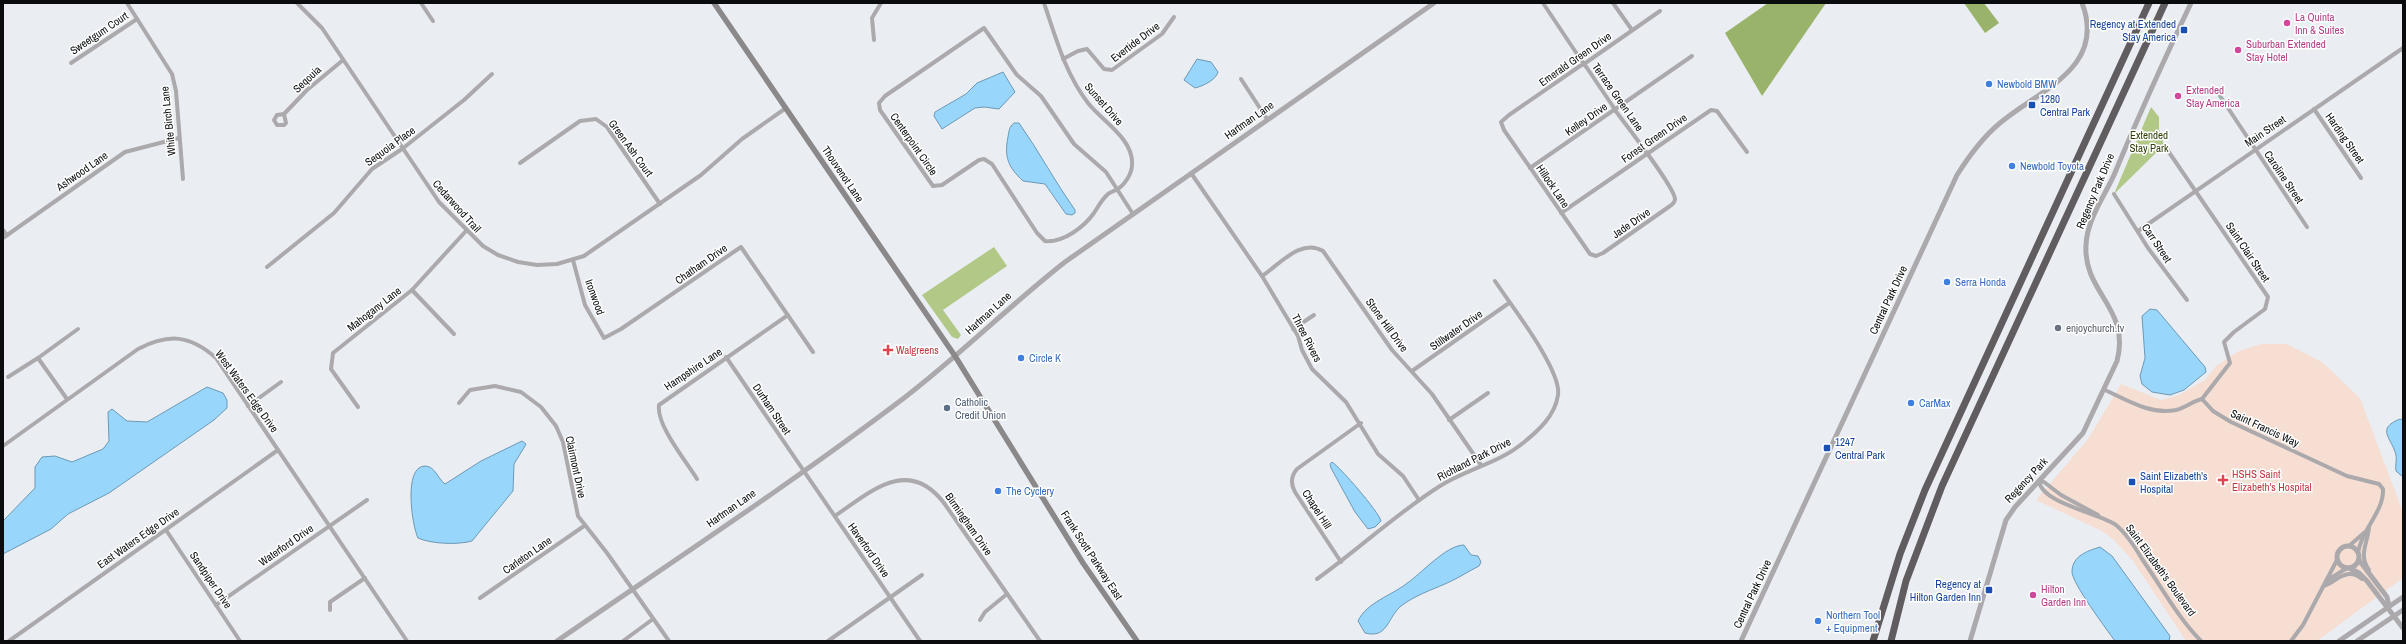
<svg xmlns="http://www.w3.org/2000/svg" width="2406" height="644" font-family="'Archivo Narrow',sans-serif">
  <rect width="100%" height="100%" fill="#eaeef3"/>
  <polygon fill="#f6ded3" points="2261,344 2287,344 2322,362 2360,398 2403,512 2403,578 2317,641 2186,641 2133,561 2114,540 2102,531 2036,500 2088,439 2121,384 2161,400 2179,395 2205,380 2216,366 2239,351"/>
  <g fill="#b1c886">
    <polygon points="2151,107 2159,117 2159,129 2164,145 2114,194"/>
    <polygon points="994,247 1007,266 943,310 961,335 958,339 952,337 922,295"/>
  </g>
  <g fill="#9ab36a">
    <polygon points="1768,3 1826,3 1762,96 1725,33"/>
    <polygon points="1964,3 1984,3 1999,23 1985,33"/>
  </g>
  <g fill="#98d6fb" stroke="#6d99b4">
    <path d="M1197,59l14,3 7,10c-2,8 -15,14 -23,16l-11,-8z"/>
    <polygon points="1003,72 1015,92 999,109 984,107 975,108 942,129 934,116 935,112 966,94 977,83"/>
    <path d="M1014,123h5c20,28 36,59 56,87v3l-3,2 -6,-1 -21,-30 -22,-3c-15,-14 -19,-24 -15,-44 1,-6 1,-10 6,-14z"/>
    <polygon points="2150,309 2157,310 2205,367 2206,372 2184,390 2170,395 2152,392 2142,384 2140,376 2145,358 2142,316"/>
    <polygon points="207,387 223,393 227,400 227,408 214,420 109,493 68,514 51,529 3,554 3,521 35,488 35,467 42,457 55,456 72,462 103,449 109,441 108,412 112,409 127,421 147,422"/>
    <path d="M2400,419l3,1v57l-7,-6c-1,-6 1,-11 0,-16 -4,-17 -21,-26 4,-36z"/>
    <path d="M522,441l4,3 -1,2 -11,18 -1,27 -41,50c-14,4 -41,3 -54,-3 -6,-12 -15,-72 7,-72 10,0 13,13 20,18l36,-23z"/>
    <path d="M1332,462c8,5 47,50 49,59l-6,6 -7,2 -13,-17 -24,-44 -1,-4z"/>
    <path d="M1464,545l7,10 7,1 3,6 -2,4c-12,6 -22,13 -34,18 -14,6 -31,12 -44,22 -14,12 -13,33 -36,27l-7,-12c8,-18 34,-26 48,-37 15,-10 40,-39 58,-39z"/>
    <path d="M2100,547l12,9 58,80 -1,5h-54c-8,-11 -43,-58 -43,-69 0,-16 15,-21 28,-25z"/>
  </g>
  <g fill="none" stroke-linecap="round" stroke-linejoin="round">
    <g stroke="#aba9ab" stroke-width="4">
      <polyline points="127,3 172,74 176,91 183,179"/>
      <polyline points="297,3 322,28 439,202 483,246 498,255 518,262 537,265 557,264 584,256 701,175 742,139 786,108"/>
      <polyline points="421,3 433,21"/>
      <path d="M1044,3c12,35 21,70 44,100 15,19 46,36 44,62 0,9 -8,21 -16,25 -4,2 -7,2 -10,6 -5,5 -8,11 -12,17 -10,14 -31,30 -49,28l-8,-8 -45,-69 -8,-5 -5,1 -37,25 -9,1 -53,-76 -1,-7 6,-7 99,-68 33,47 24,21 33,48 32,28 27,42"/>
      <path d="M1543,3l38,57 6,8 25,37 3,5c10,14 59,76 60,89 0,3 -2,5 -5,7l-67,47 -7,3 -6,-2 -86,-124 -3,-8 8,-7 71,-49 4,-2 76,-53"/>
      <polyline points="1613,3 1632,30"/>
      <polyline points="874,40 872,18 881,3"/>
      <polyline points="1063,59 1078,51 1087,49 1104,69 1112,70 1162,34 1174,17"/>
      <polyline points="71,63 137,19"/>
      <polyline points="1241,79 1267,119"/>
      <polyline points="2220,96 2307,227"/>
      <polyline points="2314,109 2361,178"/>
      <polyline points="284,114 286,123 284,125 277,125 274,120 277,115 284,114 307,90 343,60"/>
      <polyline points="2164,145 2268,297 2265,309 2234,332 2224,342 2230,363 2202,399"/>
      <polyline points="520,163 580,121 596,119 607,127 660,204"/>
      <polyline points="1530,168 1692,56"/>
      <polyline points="1191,173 1262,276 1298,336 1302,350 1312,369 1346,402 1378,454 1403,476 1419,500"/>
      <polyline points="2114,194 2148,248 2187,300"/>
      <polyline points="1561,213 1711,110 1717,111 1747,152"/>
      <polyline points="3,230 7,235"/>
      <polyline points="2138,231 2403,48"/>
      <polyline points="3,238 125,152 179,138"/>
      <polyline points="573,260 585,305 604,338 621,329 741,247 813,352"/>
      <polyline points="267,267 334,213 372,169 402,149 464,100 492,74"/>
      <path d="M1262,276c18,-12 39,-38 61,-25l69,99 40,44 49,71"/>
      <polyline points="412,290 454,334"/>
      <polyline points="1293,329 1314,315"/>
      <polyline points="726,357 920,641"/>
      <polyline points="38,358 67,399"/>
      <polyline points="1412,371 1509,303"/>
      <polyline points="8,377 38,358 78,329"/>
      <path d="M2105,390c22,10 45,25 71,20 9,-2 17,-9 26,-11l11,12 18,11 116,54 32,8 4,5c1,23 -22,41 -25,64"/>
      <polyline points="459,403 470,390 495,386 521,392 541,407 556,426 563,442 578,516 607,553 669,641"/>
      <polyline points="248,406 281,382"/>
      <polyline points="358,407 331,369 333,353 412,290 466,231"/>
      <polyline points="1449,420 1488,393"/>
      <path d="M3,446l135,-97c31,-16 52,-14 78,9l191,283"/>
      <path d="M697,479c-11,-18 -41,-54 -38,-74l129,-90"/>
      <path d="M2039,481c3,23 61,32 77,44 11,9 19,22 26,34 19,27 36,59 59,82"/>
      <polyline points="2039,481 2044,482 2061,495 2098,515"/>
      <path d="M835,516c35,-24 73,-60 109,-13l96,138"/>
      <path d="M2369,527c-1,16 -11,27 0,43"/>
      <polyline points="166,530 240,641"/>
      <polyline points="2349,546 2365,532"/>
      <path d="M1341,562l-46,-70c-5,-9 -4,-16 2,-23l64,-46"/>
      <path d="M1317,579c42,-30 80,-66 123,-93 27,-17 59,-23 83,-43 15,-12 32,-27 35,-48 4,-25 -48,-91 -63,-114"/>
      <polyline points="2326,581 2347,568"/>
      <path d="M2324,586c14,-6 23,-19 38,-7"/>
      <polyline points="480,598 584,526"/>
      <polyline points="216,605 367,500"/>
      <polyline points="330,610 330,602 365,578"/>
      <polyline points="980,620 985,612 1007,594"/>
      <polyline points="9,641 278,450"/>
      <polyline points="623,641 653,619"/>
      <polyline points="828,641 922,575"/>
      <polyline points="2291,641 2303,625 2337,560"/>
    </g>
    <g stroke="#aba9ab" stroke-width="5">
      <circle cx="2348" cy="557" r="11"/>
      <polyline points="2359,560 2387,597 2389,606"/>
      <polyline points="2349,568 2359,573 2367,581 2403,628"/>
      <path d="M557,641c116,-80 235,-158 347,-243 56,-43 105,-92 161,-136l369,-259"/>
      <path d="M1741,641l216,-466c12,-19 26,-38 43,-52 39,-33 107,-55 82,-120"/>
      <path d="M1970,641l36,-121 9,-13 68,-74 34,-72c14,-53 -34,-68 -31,-116 1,-25 18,-48 28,-70 24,-58 50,-115 77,-172"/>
      <polyline points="2339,641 2403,597"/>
      <polyline points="2357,641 2403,610"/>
    </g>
    <polyline stroke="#8b888a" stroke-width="5.5" points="714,3 955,356 1083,563 1137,641"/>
    <g stroke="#605c5f" stroke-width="7">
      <polyline points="1873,641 1900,554 1925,490 2149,3"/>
      <polyline points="1891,641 1906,581 1942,486 2165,3"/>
    </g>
  </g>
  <g fill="#d1479c" stroke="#fff" stroke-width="1.5">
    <circle cx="2287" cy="23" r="4"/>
    <circle cx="2238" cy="50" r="4"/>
    <circle cx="2178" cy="96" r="4"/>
    <circle cx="2033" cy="595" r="4"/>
  </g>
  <g fill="#1a4fb4" stroke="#fff" stroke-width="1.5">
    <rect x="2180" y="26" width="8" height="8" rx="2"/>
    <rect x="2028" y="101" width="8" height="8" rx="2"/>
    <rect x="1823" y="444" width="8" height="8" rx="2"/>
    <rect x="2128" y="478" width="8" height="8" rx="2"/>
    <rect x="1985" y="586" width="8" height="8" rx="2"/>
  </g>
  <g fill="#3f7fe0" stroke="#fff" stroke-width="1.5">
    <circle cx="1989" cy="84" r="4"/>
    <circle cx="2012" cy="166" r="4"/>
    <circle cx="1947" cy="282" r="4"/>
    <circle cx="1021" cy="358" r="4"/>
    <circle cx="1911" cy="403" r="4"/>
    <circle cx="998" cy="491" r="4"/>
    <circle cx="1818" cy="621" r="4"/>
  </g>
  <circle fill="#6b7280" stroke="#fff" stroke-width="1.5" cx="2058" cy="328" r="4"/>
  <g fill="#e0444e" stroke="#fff" stroke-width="1.5">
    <path d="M886 344h4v4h4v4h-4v4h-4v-4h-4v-4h4z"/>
    <path d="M2221 474h4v4h4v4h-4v4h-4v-4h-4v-4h4z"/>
  </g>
  <circle fill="#5c6f8a" stroke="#fff" stroke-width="1.5" cx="947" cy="408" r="4"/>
  <g text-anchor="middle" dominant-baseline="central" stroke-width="3" stroke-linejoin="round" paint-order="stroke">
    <g font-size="11" fill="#b23c85" stroke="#fff" text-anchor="start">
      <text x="2295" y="17">La Quinta<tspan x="2295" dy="13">Inn &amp; Suites</tspan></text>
      <text x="2246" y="44">Suburban Extended<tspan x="2246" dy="13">Stay Hotel</tspan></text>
      <text x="2186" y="90">Extended<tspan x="2186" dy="13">Stay America</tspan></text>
      <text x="2041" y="589">Hilton<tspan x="2041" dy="13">Garden Inn</tspan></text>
    </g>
    <g font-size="11" fill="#164399" stroke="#fff" text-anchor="start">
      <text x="2176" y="24" text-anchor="end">Regency at Extended<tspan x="2176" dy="13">Stay America</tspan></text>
      <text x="2040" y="99">1280<tspan x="2040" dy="13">Central Park</tspan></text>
      <text x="1835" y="442">1247<tspan x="1835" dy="13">Central Park</tspan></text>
      <text x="2140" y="476">Saint Elizabeth's<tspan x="2140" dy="13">Hospital</tspan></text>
      <text x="1981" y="584" text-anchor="end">Regency at<tspan x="1981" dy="13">Hilton Garden Inn</tspan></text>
    </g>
    <g font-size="11" fill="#0a0c0d" stroke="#fff">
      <text transform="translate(99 33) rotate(-34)">Sweetgum Court</text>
      <text transform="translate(1135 42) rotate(-37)">Evertide Drive</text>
      <text transform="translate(1575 59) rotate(-35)">Emerald Green Drive</text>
      <text transform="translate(307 79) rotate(-43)">Seqouia</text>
      <text transform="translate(1618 97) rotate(55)">Terrace Green Lane</text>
      <text transform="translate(1104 104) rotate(49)">Sunset Drive</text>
      <text transform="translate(1586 119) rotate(-35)">Kelley Drive</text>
      <text transform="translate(1249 120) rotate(-35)">Hartman Lane</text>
      <text transform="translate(168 121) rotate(-96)">White Birch Lane</text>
      <text transform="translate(2265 131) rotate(-34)">Main Street</text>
      <text transform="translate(1654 138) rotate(-35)">Forest Green Drive</text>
      <text transform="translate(2345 138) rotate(55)">Harding Street</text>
      <text transform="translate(914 144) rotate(55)">Centerpoint Circle</text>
      <text transform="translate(390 146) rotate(-36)">Sequoia Place</text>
      <text transform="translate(631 148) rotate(54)">Green Ash Court</text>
      <text transform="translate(82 171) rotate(-35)">Ashwood Lane</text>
      <text transform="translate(843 174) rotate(56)">Thouvenot Lane</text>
      <text transform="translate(2284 177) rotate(56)">Caroline Street</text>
      <text transform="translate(1553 186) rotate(56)">Hillock Lane</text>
      <text transform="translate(2095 191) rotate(-67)">Regency Park Drive</text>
      <text transform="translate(457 206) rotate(48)">Cedarwood Trail</text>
      <text transform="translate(1631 223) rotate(-35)">Jade Drive</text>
      <text transform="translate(2157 243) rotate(56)">Carr Street</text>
      <text transform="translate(2248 252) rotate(56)">Saint Clair Street</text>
      <text transform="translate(701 264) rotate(-35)">Chatham Drive</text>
      <text transform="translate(595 297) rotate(70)">Ironwood</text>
      <text transform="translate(1888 300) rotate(-65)">Central Park Drive</text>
      <text transform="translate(374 309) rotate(-38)">Mahogany Lane</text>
      <text transform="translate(988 313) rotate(-42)">Hartman Lane</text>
      <text transform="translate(1387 325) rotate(54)">Stone Hill Drive</text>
      <text transform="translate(1456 330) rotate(-35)">Stillwater Drive</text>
      <text transform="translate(1307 338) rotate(63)">Three Rivers</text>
      <text transform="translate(693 369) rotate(-34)">Hampshire Lane</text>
      <text transform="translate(247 391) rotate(54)">West Waters Edge Drive</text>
      <text transform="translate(772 409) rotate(56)">Durham Street</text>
      <text transform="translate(2265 428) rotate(25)">Saint Francis Way</text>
      <text transform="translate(1474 459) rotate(-27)">Richland Park Drive</text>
      <text transform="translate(576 467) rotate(78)">Clairmont Drive</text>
      <text transform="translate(2026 480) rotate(-47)">Regency Park</text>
      <text transform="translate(731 508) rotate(-35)">Hartman Lane</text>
      <text transform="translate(1317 509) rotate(57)">Chapel Hill</text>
      <text transform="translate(969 524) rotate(55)">Birmingham Drive</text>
      <text transform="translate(138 538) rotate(-35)">East Waters Edge Drive</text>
      <text transform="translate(286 545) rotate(-35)">Waterford Drive</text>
      <text transform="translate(869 550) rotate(55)">Haverford Drive</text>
      <text transform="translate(527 555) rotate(-35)">Carleton Lane</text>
      <text transform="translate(1092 555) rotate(57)">Frank Scott Parkway East</text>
      <text transform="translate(2161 570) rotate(54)">Saint Elizabeth's Boulevard</text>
      <text transform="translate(211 580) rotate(56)">Sandpiper Drive</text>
      <text transform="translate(1752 594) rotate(-65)">Central Park Drive</text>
    </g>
    <g font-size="11" fill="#366cbe" stroke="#fff" text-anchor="start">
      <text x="1997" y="84">Newbold BMW</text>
      <text x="2020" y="166">Newbold Toyota</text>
      <text x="1955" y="282">Serra Honda</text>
      <text x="1029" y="358">Circle K</text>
      <text x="1919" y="403">CarMax</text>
      <text x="1006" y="491">The Cyclery</text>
      <text x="1826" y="615">Northern Tool<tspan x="1826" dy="13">+ Equipment</tspan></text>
    </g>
    <g font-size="11" fill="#304008" stroke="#fff">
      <text x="2149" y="135">Extended<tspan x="2149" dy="13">Stay Park</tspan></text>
    </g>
    <g font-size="11" fill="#5b616d" stroke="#fff" text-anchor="start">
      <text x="2066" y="328">enjoychurch.tv</text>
    </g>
    <g font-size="11" fill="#be3a42" stroke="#fff" text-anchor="start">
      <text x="896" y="350">Walgreens</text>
      <text x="2232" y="474">HSHS Saint<tspan x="2232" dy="13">Elizabeth's Hospital</tspan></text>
    </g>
    <g font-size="11" fill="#4e5e75" stroke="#fff" text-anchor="start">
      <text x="955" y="402">Catholic<tspan x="955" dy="13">Credit Union</tspan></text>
    </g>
  </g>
  <rect width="2406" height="644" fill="none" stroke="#0a0c0d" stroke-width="8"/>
</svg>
